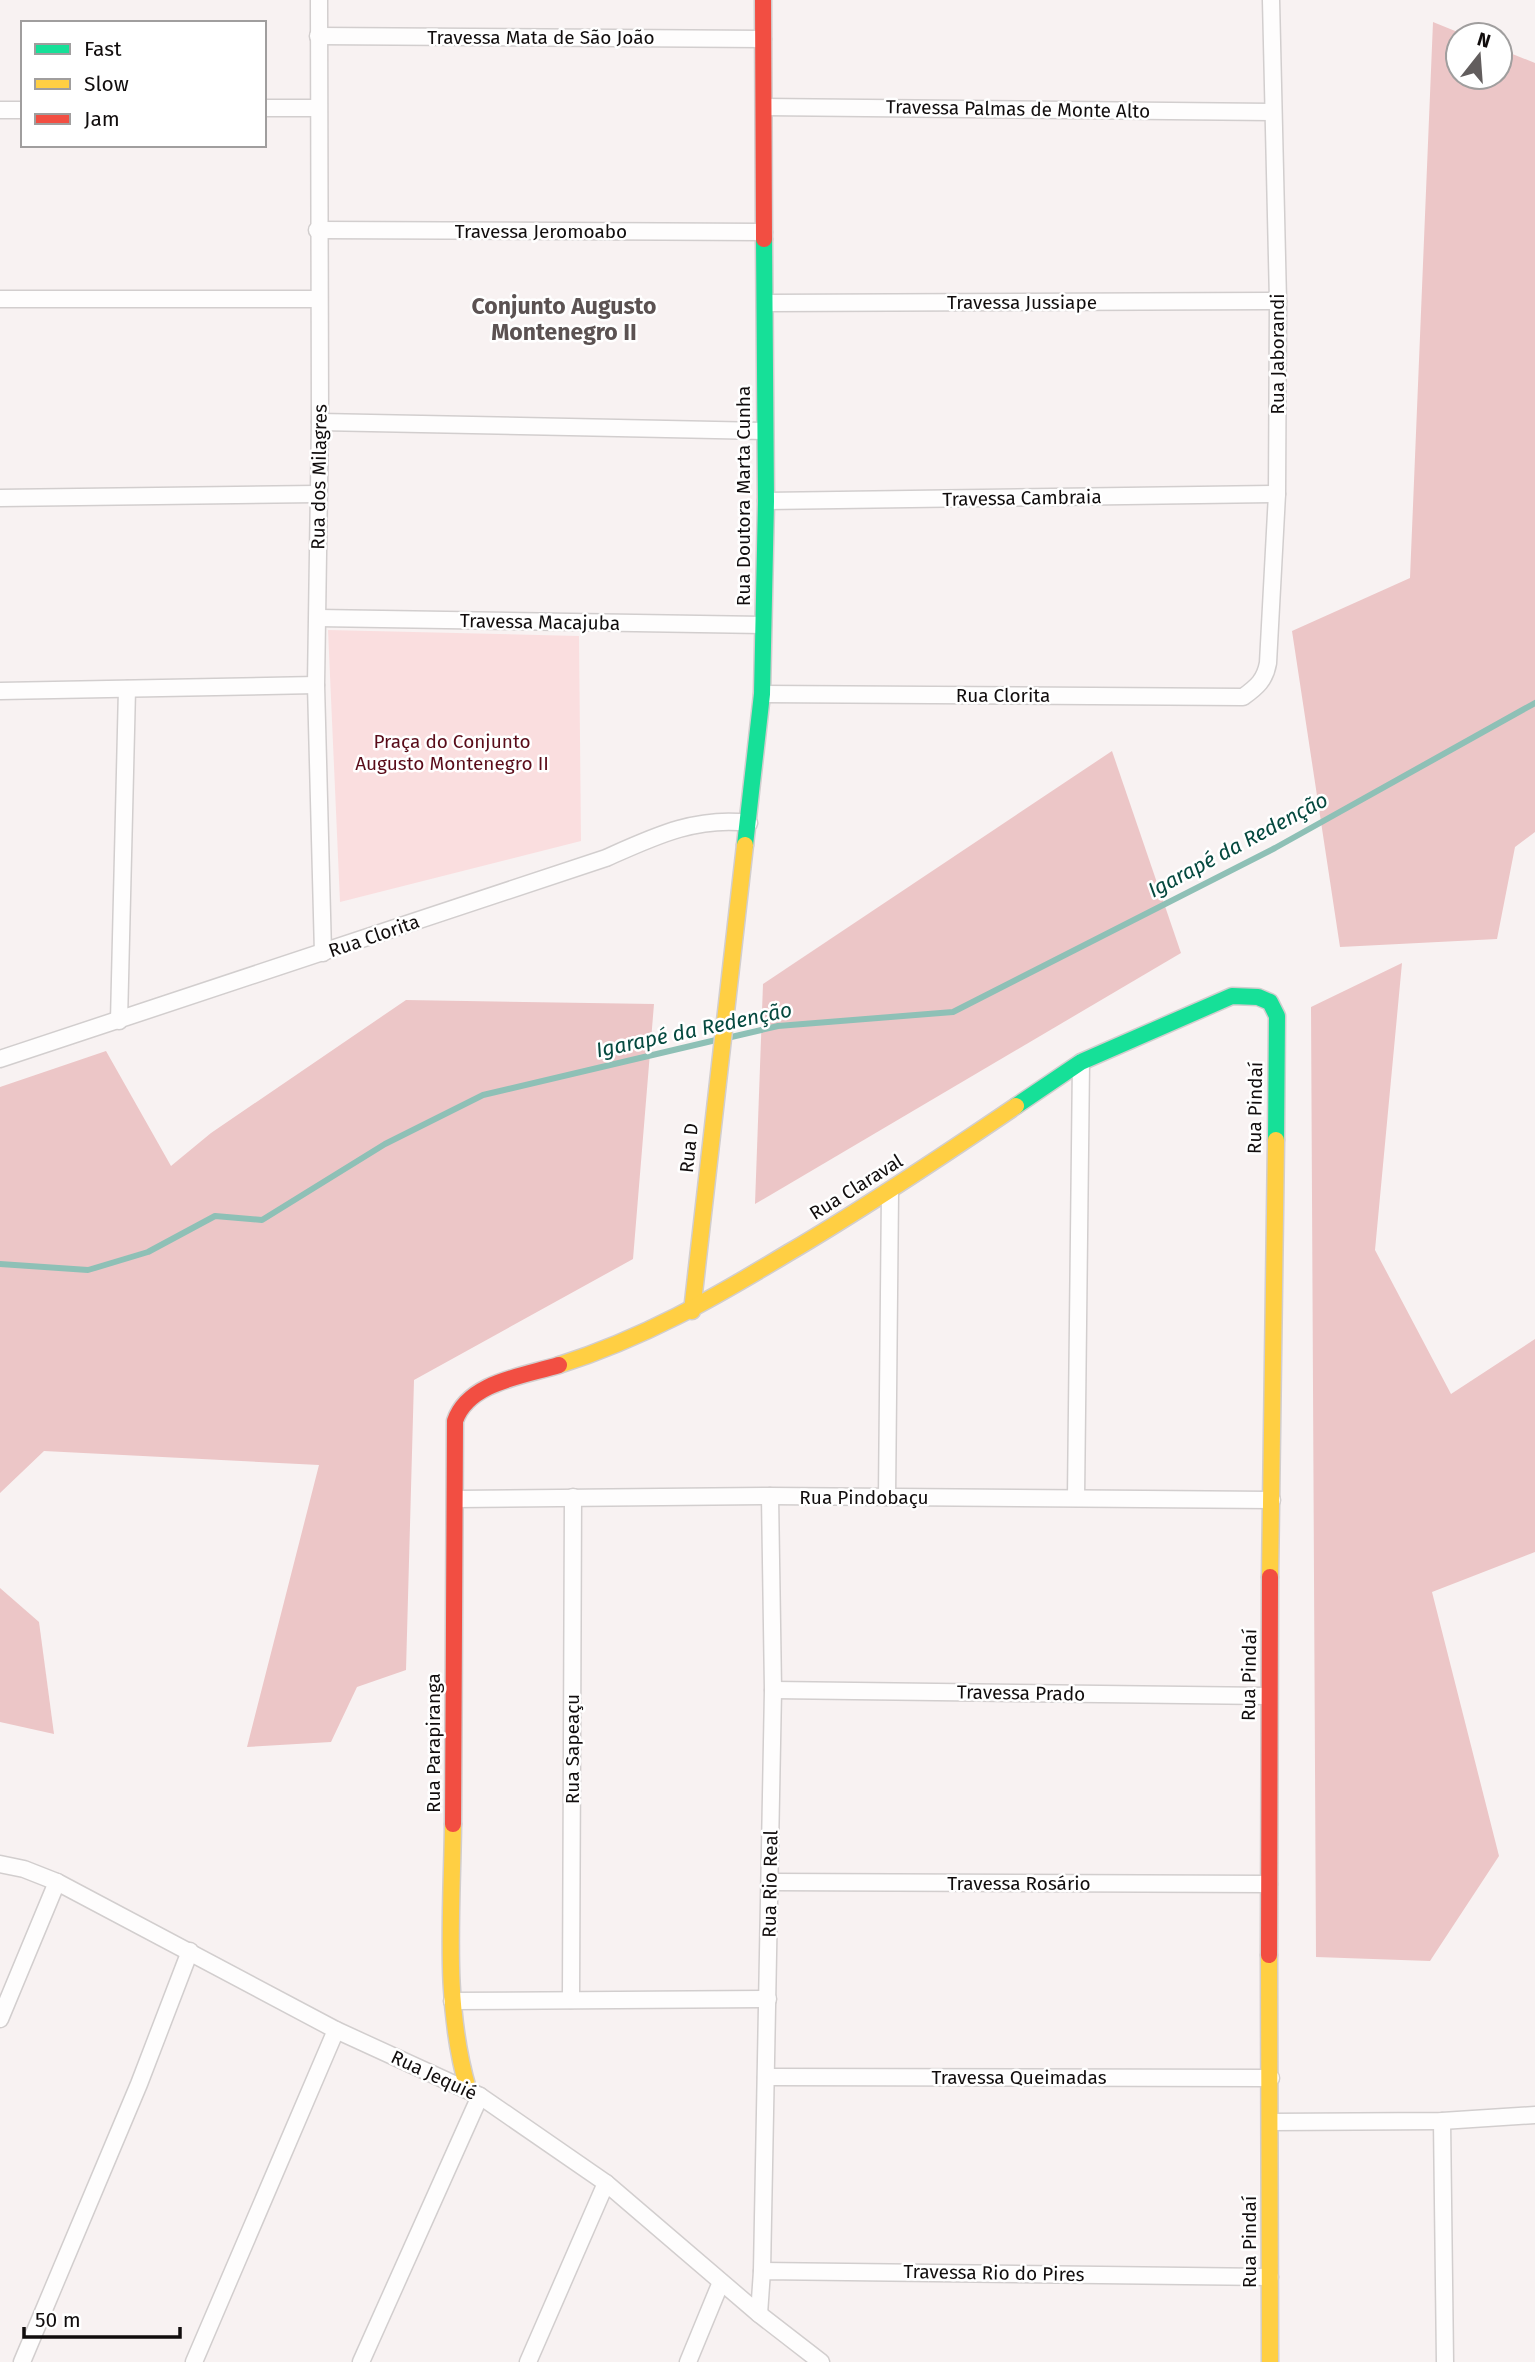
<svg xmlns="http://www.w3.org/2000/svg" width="1535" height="2362" font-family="'Fira Sans',sans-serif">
  <rect width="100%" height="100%" fill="#f8f2f2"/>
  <polygon fill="#fadedf" points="328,630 579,636 581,841 340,902"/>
  <g fill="#ecc6c7">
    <polygon points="1433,22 1465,35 1458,35 1458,77 1500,77 1500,49 1535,63 1535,832 1515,847 1497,939 1340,947 1292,631 1410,578"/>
    <polygon points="1112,751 1181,953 755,1204 763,984"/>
    <polygon points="1402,963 1375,1250 1451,1394 1535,1339 1535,1552 1432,1592 1499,1856 1430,1961 1316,1957 1311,1007"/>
    <polygon points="406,1000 654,1004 633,1259 414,1380 406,1670 357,1687 331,1742 247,1747 319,1465 44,1451 0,1493 0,1087 106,1051 171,1166 211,1133"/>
    <polygon points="0,1588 39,1622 54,1734 0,1722"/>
  </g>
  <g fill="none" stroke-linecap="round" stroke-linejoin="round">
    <g stroke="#8ec0b6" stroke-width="6">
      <polyline points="727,1038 778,1026 953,1012 1275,848 1535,703"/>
      <polyline points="0,1264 88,1270 148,1252 215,1216 262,1220 385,1144 483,1095 716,1040"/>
    </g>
    <g stroke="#d2cece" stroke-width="19">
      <g id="street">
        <polyline points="319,0 320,422 316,685 323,953"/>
        <polyline points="318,36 763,39"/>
        <polyline points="764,107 1272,112"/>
        <polyline points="264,108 317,108"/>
        <polyline points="0,110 23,110"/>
        <polyline points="317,230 764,232"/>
        <polyline points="0,299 319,299"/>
        <polyline points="766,303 1278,301"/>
        <polyline points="320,422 764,431"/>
        <polyline points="0,498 317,494"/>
        <polyline points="766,501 1277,494"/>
        <polyline points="318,618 763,625"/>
        <polyline points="0,691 316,685"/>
        <path d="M762,694l481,3c14,-10 22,-17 25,-34l9,-169 1,-193 -7,-301"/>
        <polyline points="119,1021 127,689"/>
        <path d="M0,1059l606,-201c47,-21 90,-42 143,-35"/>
        <polyline points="887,1497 890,1192"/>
        <polyline points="1076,1498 1081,1062"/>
        <polyline points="457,1499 770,1496 1272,1500"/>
        <polyline points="773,1690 1269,1696"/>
        <polyline points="0,1864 24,1869 57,1882 336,2030 480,2096 606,2183 759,2314 821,2362"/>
        <polyline points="770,1882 1269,1884"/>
        <polyline points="571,2000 573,1497"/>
        <polyline points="452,2001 768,1999"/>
        <polyline points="0,2019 57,1882"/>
        <polyline points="766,2077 1271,2078"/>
        <polyline points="1442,2121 1445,2362"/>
        <polyline points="1271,2122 1442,2121 1535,2115"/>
        <polyline points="762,2271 773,1690 770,1496"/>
        <polyline points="759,2314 762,2271 1270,2277"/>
        <polyline points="22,2362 139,2084 190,1951"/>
        <polyline points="194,2362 336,2030"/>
        <polyline points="361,2362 480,2096"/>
        <polyline points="528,2362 606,2183"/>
        <polyline points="688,2362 721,2282"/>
      </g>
    </g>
    <g stroke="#d2cece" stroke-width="19">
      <g id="fast">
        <polyline points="745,845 762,694 766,501 764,239"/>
        <polyline points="1016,1106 1081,1062 1232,996 1258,997 1270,1002 1277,1016 1276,1140"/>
      </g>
    </g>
    <g stroke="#d2cece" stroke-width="19">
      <g id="slow">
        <polyline points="692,1311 745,845"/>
        <path d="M559,1365c85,-27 153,-66 229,-112 78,-46 153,-96 228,-147"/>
        <polyline points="1270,1577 1276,1140"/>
        <path d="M453,1824c-1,88 -10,180 15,265"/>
        <polyline points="1269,1955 1270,2362"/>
      </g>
    </g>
    <g stroke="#d2cece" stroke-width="19">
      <g id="jam">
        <polyline points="763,0 764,239"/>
        <path d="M453,1824l2,-403c13,-39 69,-45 104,-56"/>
        <polyline points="1269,1955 1270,1577"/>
      </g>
    </g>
    <use href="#street" stroke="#fefdfd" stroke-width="16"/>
    <use href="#fast" stroke="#16e098" stroke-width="16"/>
    <use href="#slow" stroke="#ffcf43" stroke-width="16"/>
    <use href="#jam" stroke="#f24e42" stroke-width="16"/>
  </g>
  <g text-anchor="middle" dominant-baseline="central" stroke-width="5" stroke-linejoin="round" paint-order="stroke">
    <g font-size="19" fill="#110d0d" stroke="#fff">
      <text x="541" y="37">Travessa Mata de São João</text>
      <text transform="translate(1018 109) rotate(1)">Travessa Palmas de Monte Alto</text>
      <text x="541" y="231">Travessa Jeromoabo</text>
      <text x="1022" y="302">Travessa Jussiape</text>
      <text transform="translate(1277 354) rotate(-90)">Rua Jaborandi</text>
      <text transform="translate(319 477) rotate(-89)">Rua dos Milagres</text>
      <text transform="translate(743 496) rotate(-90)">Rua Doutora Marta Cunha</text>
      <text transform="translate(1022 498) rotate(-1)">Travessa Cambraia</text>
      <text transform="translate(540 622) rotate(1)">Travessa Macajuba</text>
      <text x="1003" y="695">Rua Clorita</text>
      <text transform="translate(374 936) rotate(-19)">Rua Clorita</text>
      <text transform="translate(1255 1108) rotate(-89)">Rua Pindaí</text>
      <text transform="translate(689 1148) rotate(-84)">Rua D</text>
      <text transform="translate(856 1187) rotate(-32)">Rua Claraval</text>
      <text x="864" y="1497">Rua Pindobaçu</text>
      <text transform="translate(1249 1675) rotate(-89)">Rua Pindaí</text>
      <text transform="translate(1021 1693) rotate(1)">Travessa Prado</text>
      <text transform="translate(433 1743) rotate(-90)">Rua Parapiranga</text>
      <text transform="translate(572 1749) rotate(-90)">Rua Sapeaçu</text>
      <text x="1019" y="1883">Travessa Rosário</text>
      <text transform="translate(770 1884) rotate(-89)">Rua Rio Real</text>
      <text transform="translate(434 2075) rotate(25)">Rua Jequié</text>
      <text x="1019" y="2077">Travessa Queimadas</text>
      <text transform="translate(1249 2242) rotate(-90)">Rua Pindaí</text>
      <text transform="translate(994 2273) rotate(1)">Travessa Rio do Pires</text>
    </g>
    <g font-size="19" fill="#590c19" stroke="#fff">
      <text x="452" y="741">Praça do Conjunto<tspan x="452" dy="22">Augusto Montenegro II</tspan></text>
    </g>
    <g font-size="21" font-style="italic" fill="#05493f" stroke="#fff">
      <text transform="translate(1238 845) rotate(-28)">Igarapé da Redenção</text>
      <text transform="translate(694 1030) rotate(-12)">Igarapé da Redenção</text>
    </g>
    <g font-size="23" font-weight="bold" fill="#5b5252" stroke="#fff">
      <text x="564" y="306">Conjunto Augusto<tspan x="564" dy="26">Montenegro II</tspan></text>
    </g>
  </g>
  <rect x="21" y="21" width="245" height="126" fill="#ffffff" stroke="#a09e9e" stroke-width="2"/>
  <rect x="35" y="44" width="35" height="10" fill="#16e098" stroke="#a09e9e" stroke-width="2"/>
  <text x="84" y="56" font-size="21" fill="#110d0d">Fast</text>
  <rect x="35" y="79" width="35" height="10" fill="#ffcf43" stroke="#a09e9e" stroke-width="2"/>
  <text x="84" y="91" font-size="21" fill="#110d0d">Slow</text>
  <rect x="35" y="114" width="35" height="10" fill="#f24e42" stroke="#a09e9e" stroke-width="2"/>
  <text x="84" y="126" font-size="21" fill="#110d0d">Jam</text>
  <g transform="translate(1479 56) rotate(17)"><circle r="33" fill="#ffffff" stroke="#a09e9e" stroke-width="2"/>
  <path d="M0-5L12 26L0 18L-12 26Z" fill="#625d5d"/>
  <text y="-10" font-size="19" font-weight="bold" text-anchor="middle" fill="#110d0d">N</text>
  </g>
  <path d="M24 2327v10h156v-10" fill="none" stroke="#110d0d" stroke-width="3.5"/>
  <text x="35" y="2327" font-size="21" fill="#110d0d" stroke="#ffffff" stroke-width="5" paint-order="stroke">50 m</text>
</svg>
